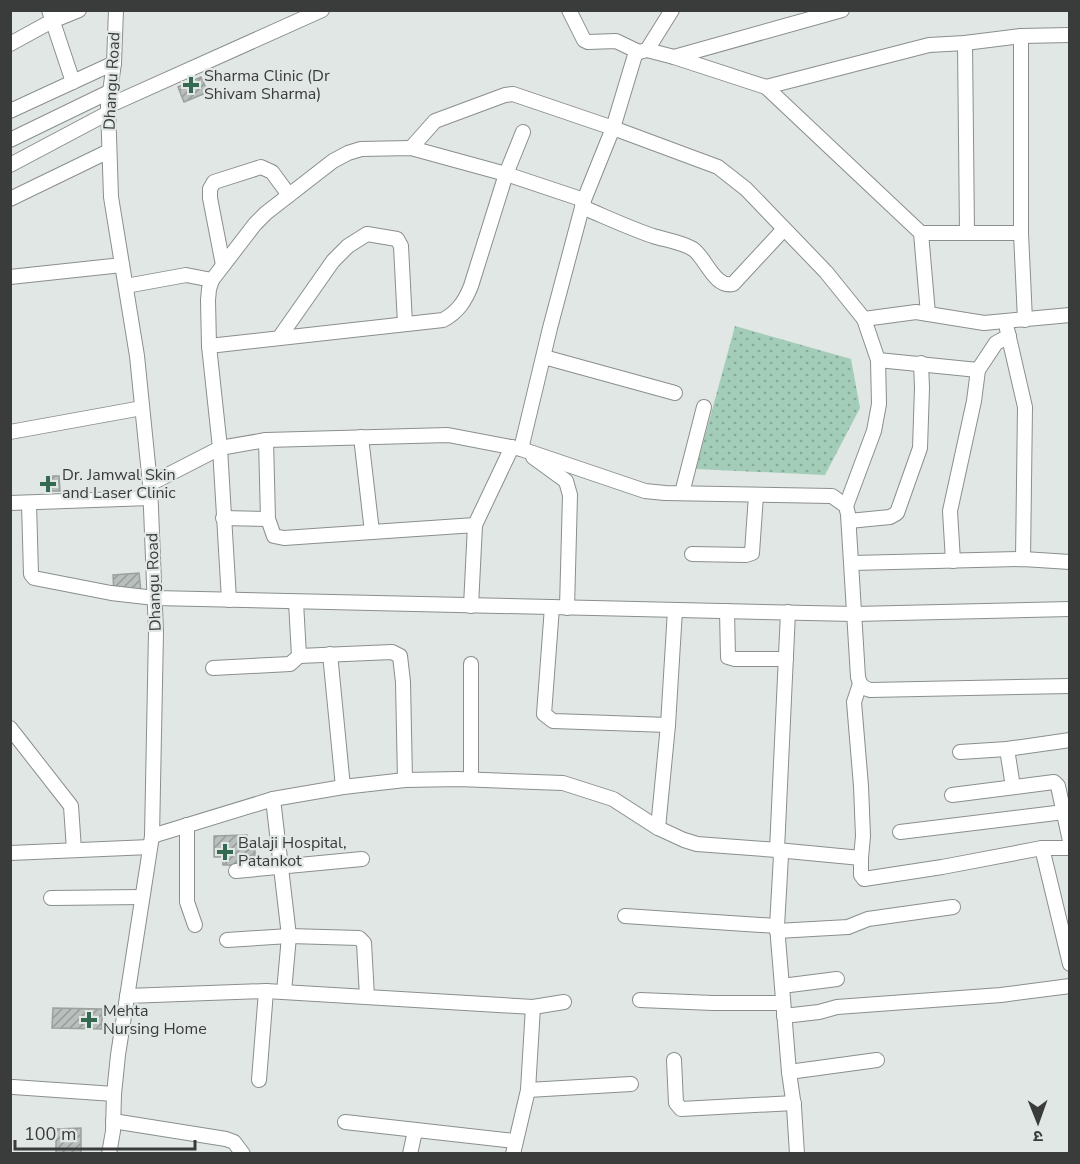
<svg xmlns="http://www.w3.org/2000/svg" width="1080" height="1164" font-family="'Nunito Sans','Noto Sans Devanagari',sans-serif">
  <defs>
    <pattern id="park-dots" width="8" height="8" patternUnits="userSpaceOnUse" patternTransform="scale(1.5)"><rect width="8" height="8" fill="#a3cdb8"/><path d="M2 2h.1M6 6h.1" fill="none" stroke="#86a897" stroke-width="1.8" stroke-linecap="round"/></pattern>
    <pattern id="building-hatch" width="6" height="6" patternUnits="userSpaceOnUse" patternTransform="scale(1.5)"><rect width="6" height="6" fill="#b9bfbc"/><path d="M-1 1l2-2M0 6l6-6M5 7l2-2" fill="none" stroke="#979c9a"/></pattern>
  </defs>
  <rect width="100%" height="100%" fill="#e1e7e4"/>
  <polygon fill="url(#park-dots)" points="735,326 851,359 860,408 825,475 696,469"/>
  <g fill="url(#building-hatch)" stroke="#9ca19e" stroke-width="1.5">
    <polygon points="201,77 208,92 184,102 178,87"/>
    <polygon points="45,476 59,476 60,491 45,491"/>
    <polygon points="139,573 141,592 114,594 113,575"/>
    <polygon points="247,835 247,841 238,842 238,844 255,844 255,856 238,856 239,865 223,865 222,857 214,857 214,836"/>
    <polygon points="53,1008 102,1009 102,1029 52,1028"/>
    <polygon points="81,1128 81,1154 56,1154 56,1129"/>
  </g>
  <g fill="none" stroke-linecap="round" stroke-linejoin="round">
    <g stroke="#8a8f8d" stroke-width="16">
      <g id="minor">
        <polyline points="49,10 73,82"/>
        <polyline points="569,10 584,40 588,42 616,41 639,52"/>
        <polyline points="1021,36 1021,233 1025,320"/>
        <polyline points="965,43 967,233"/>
        <polyline points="10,44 52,21 79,10"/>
        <polyline points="647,50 672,10"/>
        <polyline points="674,57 842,10"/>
        <polyline points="766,87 929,45 965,43 1021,36 1070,35"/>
        <polyline points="108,106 322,10"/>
        <polyline points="10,111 114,63"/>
        <polyline points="10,140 109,92"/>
        <polyline points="411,148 435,121 505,95 513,94 613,128 718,167 746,189 826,272 864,319"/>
        <polyline points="10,165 108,113"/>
        <polyline points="10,199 109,151"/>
        <path d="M582,207c24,10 47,21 71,29 13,4 28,6 40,13 13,9 21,39 40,35l51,-55"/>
        <polyline points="921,233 1021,233"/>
        <polyline points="223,265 210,198 210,189 214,182 261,167 272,172 289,195"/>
        <polyline points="10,277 122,265"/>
        <polyline points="126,286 186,275 212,280"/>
        <polyline points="1007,329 1025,407 1023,559"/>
        <polyline points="279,338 333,261 348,246 367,234 397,239 401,246 405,324"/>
        <path d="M209,346l234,-26c15,-8 22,-19 28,-34l35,-112 17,-42"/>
        <polyline points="544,357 675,393"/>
        <polyline points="878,360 978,370"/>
        <polyline points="10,432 142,408"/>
        <polyline points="361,437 372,532"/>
        <polyline points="266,440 268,519 274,536 284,538 475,525 471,606"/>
        <path d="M521,449l124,42 20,2 167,3 14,10 2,8 10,163c2,8 4,10 12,13l200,-4"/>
        <polyline points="533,457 566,481 570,495 567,608"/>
        <polyline points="150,484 220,448 266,440 448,435 521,449 550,328 584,200 613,128 635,55 639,52 647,50 674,57 766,87 921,233 928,314"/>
        <polyline points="682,493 704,407"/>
        <polyline points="10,503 150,498"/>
        <polyline points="29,503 31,574 34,578 111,593 155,598 854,614 1070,609"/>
        <polyline points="846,506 874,431 879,404 878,360 864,319 916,312 984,323 1070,315"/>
        <polyline points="223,518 268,519"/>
        <polyline points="849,521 890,517 897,513 920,448 922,388 921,363"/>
        <polyline points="475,525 512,447"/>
        <polyline points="692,554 746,555 752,553 756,495"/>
        <polyline points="953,561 950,511 974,401 978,370 996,343 1009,336"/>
        <polyline points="852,563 1023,559 1070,562"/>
        <polyline points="229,600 220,448 209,346 208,300 209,289 212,280 255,224 266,213 333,161 348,153 361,149 411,148 506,174 584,200"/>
        <polyline points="296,602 299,656 392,652 400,656 403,682 405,780"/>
        <polyline points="552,607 544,714 553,721 668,725"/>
        <polyline points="727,611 728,657 735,659 786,659"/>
        <polyline points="788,612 777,850 861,858 861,875 864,879 942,867 1042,848 1070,964"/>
        <polyline points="330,654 343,787"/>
        <polyline points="213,668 290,664 299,656"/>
        <polyline points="860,684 854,702 861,786 863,836 861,858"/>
        <polyline points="10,728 71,806 74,850"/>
        <polyline points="1007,749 1013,787"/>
        <polyline points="960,752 1007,749 1070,740"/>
        <polyline points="471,779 471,664"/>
        <polyline points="952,795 1054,782 1058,786 1070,841"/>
        <polyline points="273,799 289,936 284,992"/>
        <polyline points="187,825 187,902 195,925"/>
        <polyline points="658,828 668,725 675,610"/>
        <polyline points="900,832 1064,812"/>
        <polyline points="152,836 273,799 343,787 405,780 458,779 563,783 613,799 658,828 684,840 697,844 777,850 781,856 777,926 789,1072 794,1107 797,1154"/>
        <polyline points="1042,848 1070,848"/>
        <polyline points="10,853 150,847"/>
        <polyline points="236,871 362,859"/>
        <polyline points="51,898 142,897"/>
        <polyline points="625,916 777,926"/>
        <polyline points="777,931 848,927 868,919 953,907"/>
        <polyline points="227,940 289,936 359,938 364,943 367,997"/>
        <polyline points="782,986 837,979"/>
        <polyline points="127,996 266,991 533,1007 564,1002"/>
        <polyline points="640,1000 713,1003 783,1003"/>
        <polyline points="784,1016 819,1012 837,1007 1001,995 1070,986"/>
        <polyline points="674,1060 676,1103 681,1109 794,1103"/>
        <polyline points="789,1072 877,1060"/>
        <polyline points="259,1080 266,991"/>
        <polyline points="13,1087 114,1094"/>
        <polyline points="528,1090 631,1084"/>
        <polyline points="113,1121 226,1139 234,1142 243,1154"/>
        <polyline points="345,1122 515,1141"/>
        <polyline points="109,1154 113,1131 114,1094 118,1055 152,836 156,632 150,484 137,356 111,197 108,106 114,63 116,10"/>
        <polyline points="410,1154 415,1131"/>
        <polyline points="513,1154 528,1090 533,1007"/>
      </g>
    </g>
    <use href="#minor" stroke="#fff" stroke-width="14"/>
  </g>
  <g fill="#336a51" stroke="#e1e7e4" stroke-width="2">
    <path d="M188 76h6v6h6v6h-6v6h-6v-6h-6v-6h6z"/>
    <path d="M45 475h6v6h6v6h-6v6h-6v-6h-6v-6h6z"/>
    <path d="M222 843h6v6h6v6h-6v6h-6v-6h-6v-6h6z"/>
    <path d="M86 1011h6v6h6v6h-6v6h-6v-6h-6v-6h6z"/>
  </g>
  <g text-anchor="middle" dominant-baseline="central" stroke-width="4.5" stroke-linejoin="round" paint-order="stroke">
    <g font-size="16" fill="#3a3c3b" stroke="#e1e7e4" text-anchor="start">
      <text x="204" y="76">Sharma Clinic (Dr<tspan x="204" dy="18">Shivam Sharma)</tspan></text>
      <text x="62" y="475">Dr. Jamwal Skin<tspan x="62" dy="18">and Laser Clinic</tspan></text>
      <text x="238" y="843">Balaji Hospital,<tspan x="238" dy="18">Patankot</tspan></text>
      <text x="103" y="1011">Mehta<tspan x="103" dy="18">Nursing Home</tspan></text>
    </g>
    <g font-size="16" fill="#3a3c3b" stroke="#e1e7e4">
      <text transform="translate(112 81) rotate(-87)">Dhangu Road</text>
      <text transform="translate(154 582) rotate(-92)">Dhangu Road</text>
    </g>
  </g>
  <rect width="1080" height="1164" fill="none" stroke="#3a3c3b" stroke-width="24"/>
  <g transform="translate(1038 1122) rotate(179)" stroke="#e1e7e4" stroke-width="4.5" paint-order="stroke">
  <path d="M0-4.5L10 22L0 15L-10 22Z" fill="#3a3c3b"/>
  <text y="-9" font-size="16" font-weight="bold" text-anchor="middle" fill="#3a3c3b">उ</text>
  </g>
  <path d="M15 1140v9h180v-9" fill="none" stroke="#3a3c3b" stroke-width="3"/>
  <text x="24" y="1140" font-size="18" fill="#3a3c3b" stroke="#e1e7e4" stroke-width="4.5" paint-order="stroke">100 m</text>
</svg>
